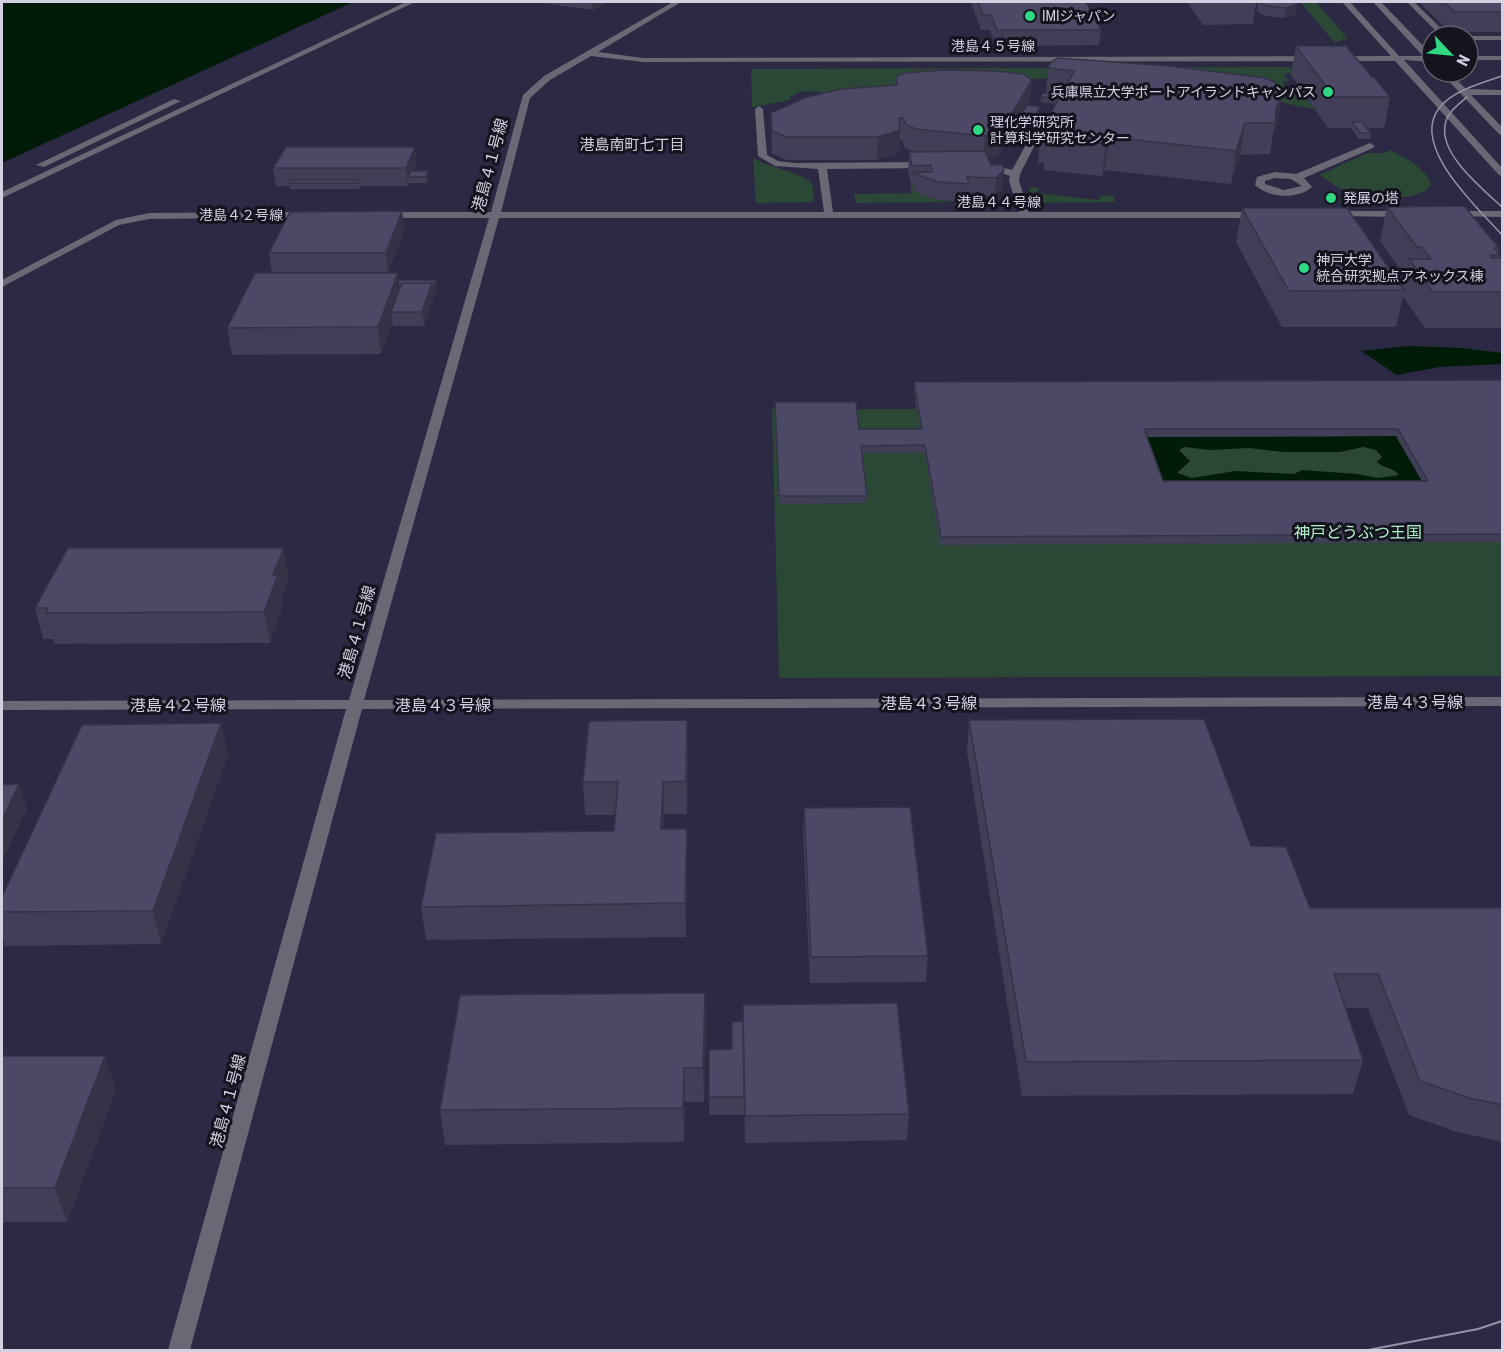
<svg xmlns="http://www.w3.org/2000/svg" width="1504" height="1352" font-family="'Roboto Condensed','Noto Sans JP',sans-serif">
  <rect width="100%" height="100%" fill="#2b2943"/>
  <g fill="#2b4735">
    <polygon points="1300,2 1316,2 1347,38 1335,43"/>
    <polygon points="1290,67 1294,73 1284,74 1289,81 1282,82 1289,91 1301,91 1315,110 1250,95 1057,78 917,83 828,93 803,91 790,97 791,100 752,107 751,69"/>
    <path d="M1391,150c14,8 35,18 40,34l-3,5c-24,15 -65,9 -89,-1 -8,-4 -13,-10 -20,-13l48,-22h17z"/>
    <path d="M753,157c14,11 50,15 58,26 3,5 2,13 3,19l-58,1z"/>
    <polygon points="930,183 938,200 956,202 856,203 854,194 911,193 911,184"/>
    <polygon points="1031,187 1040,188 1037,193 1098,200 1101,195 1113,196 1115,202 1034,203 1029,188"/>
    <polygon points="1502,387 1502,676 779,678 772,409 916,409 914,389"/>
  </g>
  <g fill="#001c09" fill-rule="evenodd">
    <polygon points="2,2 353,2 2,163"/>
    <polygon points="1408,346 1463,348 1502,353 1502,364 1439,367 1397,375 1361,351"/>
    <path d="M1396,436l30,52 -264,1 -19,-52zM1184,447l27,3 38,-2 35,4h56l23,-5 13,3 6,7 -5,5c7,7 16,5 22,13l-21,3 -21,-4 -55,-4 -8,4 -59,-3 -43,7 -15,-5 13,-12 -11,-11z"/>
  </g>
  <g fill="none" stroke-linecap="round" stroke-linejoin="round">
    <g fill="#696976" fill-rule="evenodd">
      <polygon points="406,2 415,2 2,198 2,192"/>
      <polygon points="673,2 681,2 598,52 643,58 1391,56 1342,2 1350,2 1399,56 1423,56 1373,2 1381,2 1432,55 1432,62 1404,60 1502,168 1502,176 1499,175 1395,61 643,62 591,56 550,80 530,98 501,212 824,212 818,169 775,166 758,156 755,109 759,106 763,109 767,155 778,161 795,163 929,162 934,165 929,168 827,169 833,212 1019,212 1009,181 1010,176 981,166 986,163 1012,170 1038,123 1042,120 1046,123 1020,174 1019,181 1029,212 1261,212 1266,215 1261,218 499,218 364,700 1502,697 1502,706 362,709 190,1350 168,1350 346,709 2,710 2,701 349,700 489,218 385,218 380,215 385,212 491,212 523,95 544,76"/>
      <polygon points="1407,2 1414,2 1449,36 1441,36"/>
      <polygon points="1467,36 1502,36 1502,40 1468,40"/>
      <rect x="1468" y="56" width="34" height="4"/>
      <polygon points="1440,72 1449,72 1466,89 1502,90 1502,95 1471,95 1502,127 1502,135 1499,134"/>
      <polygon points="174,99 181,101 44,167 36,165"/>
      <path d="M1370,143l5,3 -2,2 -69,30 8,9c-15,13 -43,11 -57,-2l2,-8 18,-5 21,2zM1275,178l16,1 11,7 -18,4 -19,-6v-3z"/>
      <polygon points="1333,211 1405,211 1410,214 1405,217 1330,216 1328,214"/>
      <polygon points="1450,211 1502,211 1502,217 1447,216 1445,214"/>
      <polygon points="307,212 312,215 310,217 149,219 119,225 2,287 2,280 116,220 149,213"/>
    </g>
    <g stroke="#9493a7" stroke-width="1.5">
      <path d="M1502,76c-20,7 -48,14 -62,31 -32,38 38,101 62,128"/>
      <path d="M1467,97c-9,8 -21,16 -22,29 -5,29 38,63 57,81"/>
    </g>
    <polyline stroke="#9493a7" stroke-width="2" points="1368,1350 1478,1329 1502,1321"/>
  </g>
  <g fill="#403f57" fill-rule="evenodd">
    <polygon points="534,2 608,2 593,10"/>
    <polygon points="971,2 1086,2 1101,30 1099,45 996,46 990,30 981,30"/>
    <polygon points="1187,2 1297,2 1295,2 1297,4 1296,15 1284,18 1265,16 1257,11 1258,3 1256,3 1253,24 1203,25"/>
    <polygon points="1419,2 1503,2 1503,32 1450,32"/>
    <polygon points="1296,46 1372,77 1390,97 1384,128 1367,128 1371,133 1370,139 1359,139 1351,128 1328,128 1291,75"/>
    <polygon points="1051,62 1282,95 1277,126 1273,134 1270,154 1240,155 1231,184 1105,170 1102,176 1043,170 1044,163 1038,163 1041,131 1056,104 1040,102 1041,97 1046,93 1048,68"/>
    <polygon points="896,77 1032,80 1030,102 1028,105 1040,107 1039,112 1035,119 1027,119 1021,129 1016,129 1016,126 997,158 989,159 1003,188 995,196 968,196 968,202 938,200 920,194 913,190 913,184 911,184 908,170 909,152 914,152 905,148 902,140 900,140 899,153 877,160 787,160 772,154 771,113 896,85"/>
    <polygon points="417,164 414,171 429,178 427,183 409,183 408,186 360,186 359,189 290,189 289,186 276,186 273,168"/>
    <polygon points="1387,207 1499,248 1498,252 1500,255 1500,258 1503,258 1503,328 1425,328 1403,297 1396,327 1282,327 1236,242 1242,208 1402,288 1405,276 1380,241"/>
    <polygon points="405,230 388,272 272,272 269,253"/>
    <polygon points="398,280 436,280 437,287 424,326 393,326 392,322 381,354 232,355 227,328"/>
    <path d="M1503,380v162l-563,3 -15,-92h-63l5,43 -1,7 -87,1 -4,-102 84,27h61l-6,-40v-7zM1396,436l26,45h-259l-16,-44z"/>
    <polygon points="289,578 282,597 283,605 270,643 55,644 53,639 43,639 35,608"/>
    <polygon points="969,720 1251,846 1310,908 1503,908 1503,1142 1457,1132 1409,1115 1368,1008 1346,1008 1363,1060 1353,1094 1022,1096 967,752"/>
    <polygon points="221,723 228,755 161,944 5,946 2,934 2,897"/>
    <polygon points="688,752 687,814 664,814 664,829 687,862 686,937 426,940 421,907 614,831 616,815 585,815 583,782"/>
    <polygon points="804,808 928,956 926,982 810,983 803,833"/>
    <polygon points="705,993 706,1027 704,1102 685,1102 684,1142 445,1145 440,1110"/>
    <polygon points="709,1050 909,1114 907,1140 745,1143 744,1101 745,1115 709,1115"/>
    <polygon points="2,1056 116,1090 67,1222 2,1222"/>
  </g>
  <g fill="#343347">
    <polygon points="592,2 608,2 593,10"/>
    <polygon points="1297,4 1296,15 1284,18 1286,8"/>
    <polygon points="1032,80 1030,102 1018,123 1016,123 1016,126 997,158 983,159 985,136"/>
    <polygon points="1282,95 1277,126 1273,134 1276,108"/>
    <polygon points="1040,107 1039,112 1035,119 1036,114"/>
    <polygon points="1028,113 1027,119 1021,129 1022,123"/>
    <polygon points="1245,123 1240,155 1231,184 1236,151"/>
    <polygon points="900,130 899,153 877,160 878,137"/>
    <polygon points="1109,137 1105,170 1102,176 1106,144"/>
    <polygon points="415,147 417,164 412,177 408,177 409,183 408,186 406,168"/>
    <polygon points="1004,170 1003,188 995,196 996,178"/>
    <polygon points="428,171 429,178 427,183 426,177"/>
    <polygon points="402,211 405,230 388,272 386,253"/>
    <polygon points="398,273 401,298 391,312 392,322 381,354 378,327"/>
    <polygon points="436,280 437,287 424,326 422,312 432,283"/>
    <polygon points="284,548 289,578 282,597 283,605 270,643 264,612 273,575"/>
    <polygon points="687,720 688,752 687,814 686,781"/>
    <polygon points="221,723 228,755 161,944 153,911"/>
    <polygon points="663,782 664,814 663,862 661,829"/>
    <polygon points="19,784 27,809 2,862 2,820"/>
    <polygon points="687,829 687,862 686,937 685,903"/>
    <polygon points="705,993 706,1027 704,1102 703,1068"/>
    <polygon points="105,1056 116,1090 67,1222 55,1188"/>
    <polygon points="684,1068 685,1102 684,1142 683,1108"/>
  </g>
  <g fill="#4b4965" stroke="#343347" stroke-width="1.5" fill-rule="evenodd">
    <polygon points="978,2 1086,2 1101,30 997,30 991,15 983,15"/>
    <polygon points="1259,2 1294,2 1297,4 1286,8 1267,6"/>
    <polygon points="1444,2 1503,2 1503,12 1454,12"/>
    <polygon points="1296,46 1346,46 1372,77 1374,77 1390,97 1334,97"/>
    <polygon points="1058,58 1169,66 1265,78 1275,82 1282,95 1276,108 1275,123 1245,123 1236,151 1109,137 1106,144 1046,137 1049,132 1041,131 1074,71 1048,68 1051,62"/>
    <polygon points="943,70 997,71 1023,74 1032,80 999,135 985,136 916,129 906,125 903,118 899,118 900,130 878,137 787,137 772,131 771,113 807,97 841,89 897,85 896,77 904,73"/>
    <polygon points="1043,93 1061,95 1059,98 1041,97"/>
    <polygon points="1027,105 1040,107 1036,114 1028,113 1022,123 1016,123"/>
    <polygon points="1352,122 1362,122 1371,133 1360,133"/>
    <polygon points="286,147 415,147 406,168 273,168"/>
    <polygon points="985,151 991,165 1003,165 1004,170 996,178 967,177 969,184 939,182 921,176 914,172 932,172 931,165 912,166 909,152"/>
    <polygon points="411,171 428,171 426,177 408,177"/>
    <polygon points="291,180 359,180 358,183 289,183"/>
    <polygon points="1464,206 1499,248 1494,248 1500,255 1490,255 1492,258 1503,258 1503,292 1433,292 1409,259 1431,259 1422,247 1417,247 1387,207"/>
    <polygon points="1242,208 1347,208 1404,290 1289,291"/>
    <polygon points="402,211 386,253 269,253 290,212"/>
    <polygon points="255,273 398,273 378,327 227,328"/>
    <polygon points="398,280 436,280 433,289 432,283 402,283 399,289"/>
    <polygon points="402,283 432,283 422,312 391,312"/>
    <path d="M1503,380v154l-562,3 -16,-92 -64,1 6,50h-88l-4,-94h81l3,27h63l-8,-47zM1144,429h254l30,52h-265z"/>
    <polygon points="68,548 284,548 273,575 278,575 264,612 46,613 48,608 35,608"/>
    <polygon points="1204,719 1251,846 1286,847 1310,908 1503,908 1503,1105 1469,1098 1420,1081 1378,974 1334,974 1363,1060 1026,1062 969,720"/>
    <polygon points="687,720 686,781 663,782 661,829 687,829 685,903 421,907 436,833 614,831 618,782 583,782 589,721"/>
    <polygon points="221,723 153,911 2,912 2,897 82,725"/>
    <polygon points="19,784 2,820 2,785"/>
    <polygon points="910,807 928,956 811,957 804,808"/>
    <polygon points="705,993 703,1068 684,1068 683,1108 440,1110 460,995"/>
    <polygon points="897,1003 909,1114 745,1116 743,1005"/>
    <polygon points="743,1021 744,1097 709,1097 709,1050 732,1049 732,1022"/>
    <polygon points="2,1056 105,1056 55,1188 2,1188"/>
  </g>
  <g fill="#2fd883" stroke="#14141f" stroke-width="2">
    <circle cx="1030" cy="16" r="6"/>
    <circle cx="1328" cy="92" r="6"/>
    <circle cx="978" cy="130" r="6"/>
    <circle cx="1331" cy="198" r="6"/>
    <circle cx="1304" cy="268" r="6"/>
  </g>
  <g text-anchor="middle" dominant-baseline="central" stroke-width="6" stroke-linejoin="round" paint-order="stroke">
    <g font-size="14" fill="#d1d1e1" stroke="#14141f" text-anchor="start">
      <text x="1042" y="16">IMIジャパン</text>
      <text x="1316" y="92" text-anchor="end">兵庫県立大学ポートアイランドキャンパス</text>
      <text x="990" y="122">理化学研究所<tspan x="990" dy="16">計算科学研究センター</tspan></text>
      <text x="1343" y="198">発展の塔</text>
      <text x="1316" y="260">神戸大学<tspan x="1316" dy="16">統合研究拠点アネックス棟</tspan></text>
    </g>
    <g font-size="14" fill="#d1d1e1" stroke="#14141f">
      <text x="993" y="46">港島４５号線</text>
      <text x="999" y="202">港島４４号線</text>
      <text x="241" y="215">港島４２号線</text>
    </g>
    <g font-size="15" fill="#d1d1e1" stroke="#14141f">
      <text x="632" y="145">港島南町七丁目</text>
    </g>
    <g font-size="16" fill="#d1d1e1" stroke="#14141f">
      <text transform="translate(490 165) rotate(-75)">港島４１号線</text>
      <text transform="translate(357 632) rotate(-74)">港島４１号線</text>
      <text x="1415" y="702">港島４３号線</text>
      <text x="929" y="703">港島４３号線</text>
      <text x="178" y="705">港島４２号線</text>
      <text x="443" y="705">港島４３号線</text>
      <text transform="translate(228 1101) rotate(-75)">港島４１号線</text>
    </g>
    <g font-size="16" fill="#b3f2c8" stroke="#14141f">
      <text x="1358" y="532">神戸どうぶつ王国</text>
    </g>
  </g>
  <rect width="1504" height="1352" fill="none" stroke="#d1d1e1" stroke-width="6"/>
  <g transform="translate(1450 54) rotate(116)"><circle r="28" fill="#14141f" stroke="#60606d" stroke-width="1.5"/>
  <path d="M0-4.5L10 22L0 15L-10 22Z" fill="#2fd883"/>
  <text y="-9" font-size="16" font-weight="bold" text-anchor="middle" fill="#d1d1e1">N</text>
  </g>
</svg>
